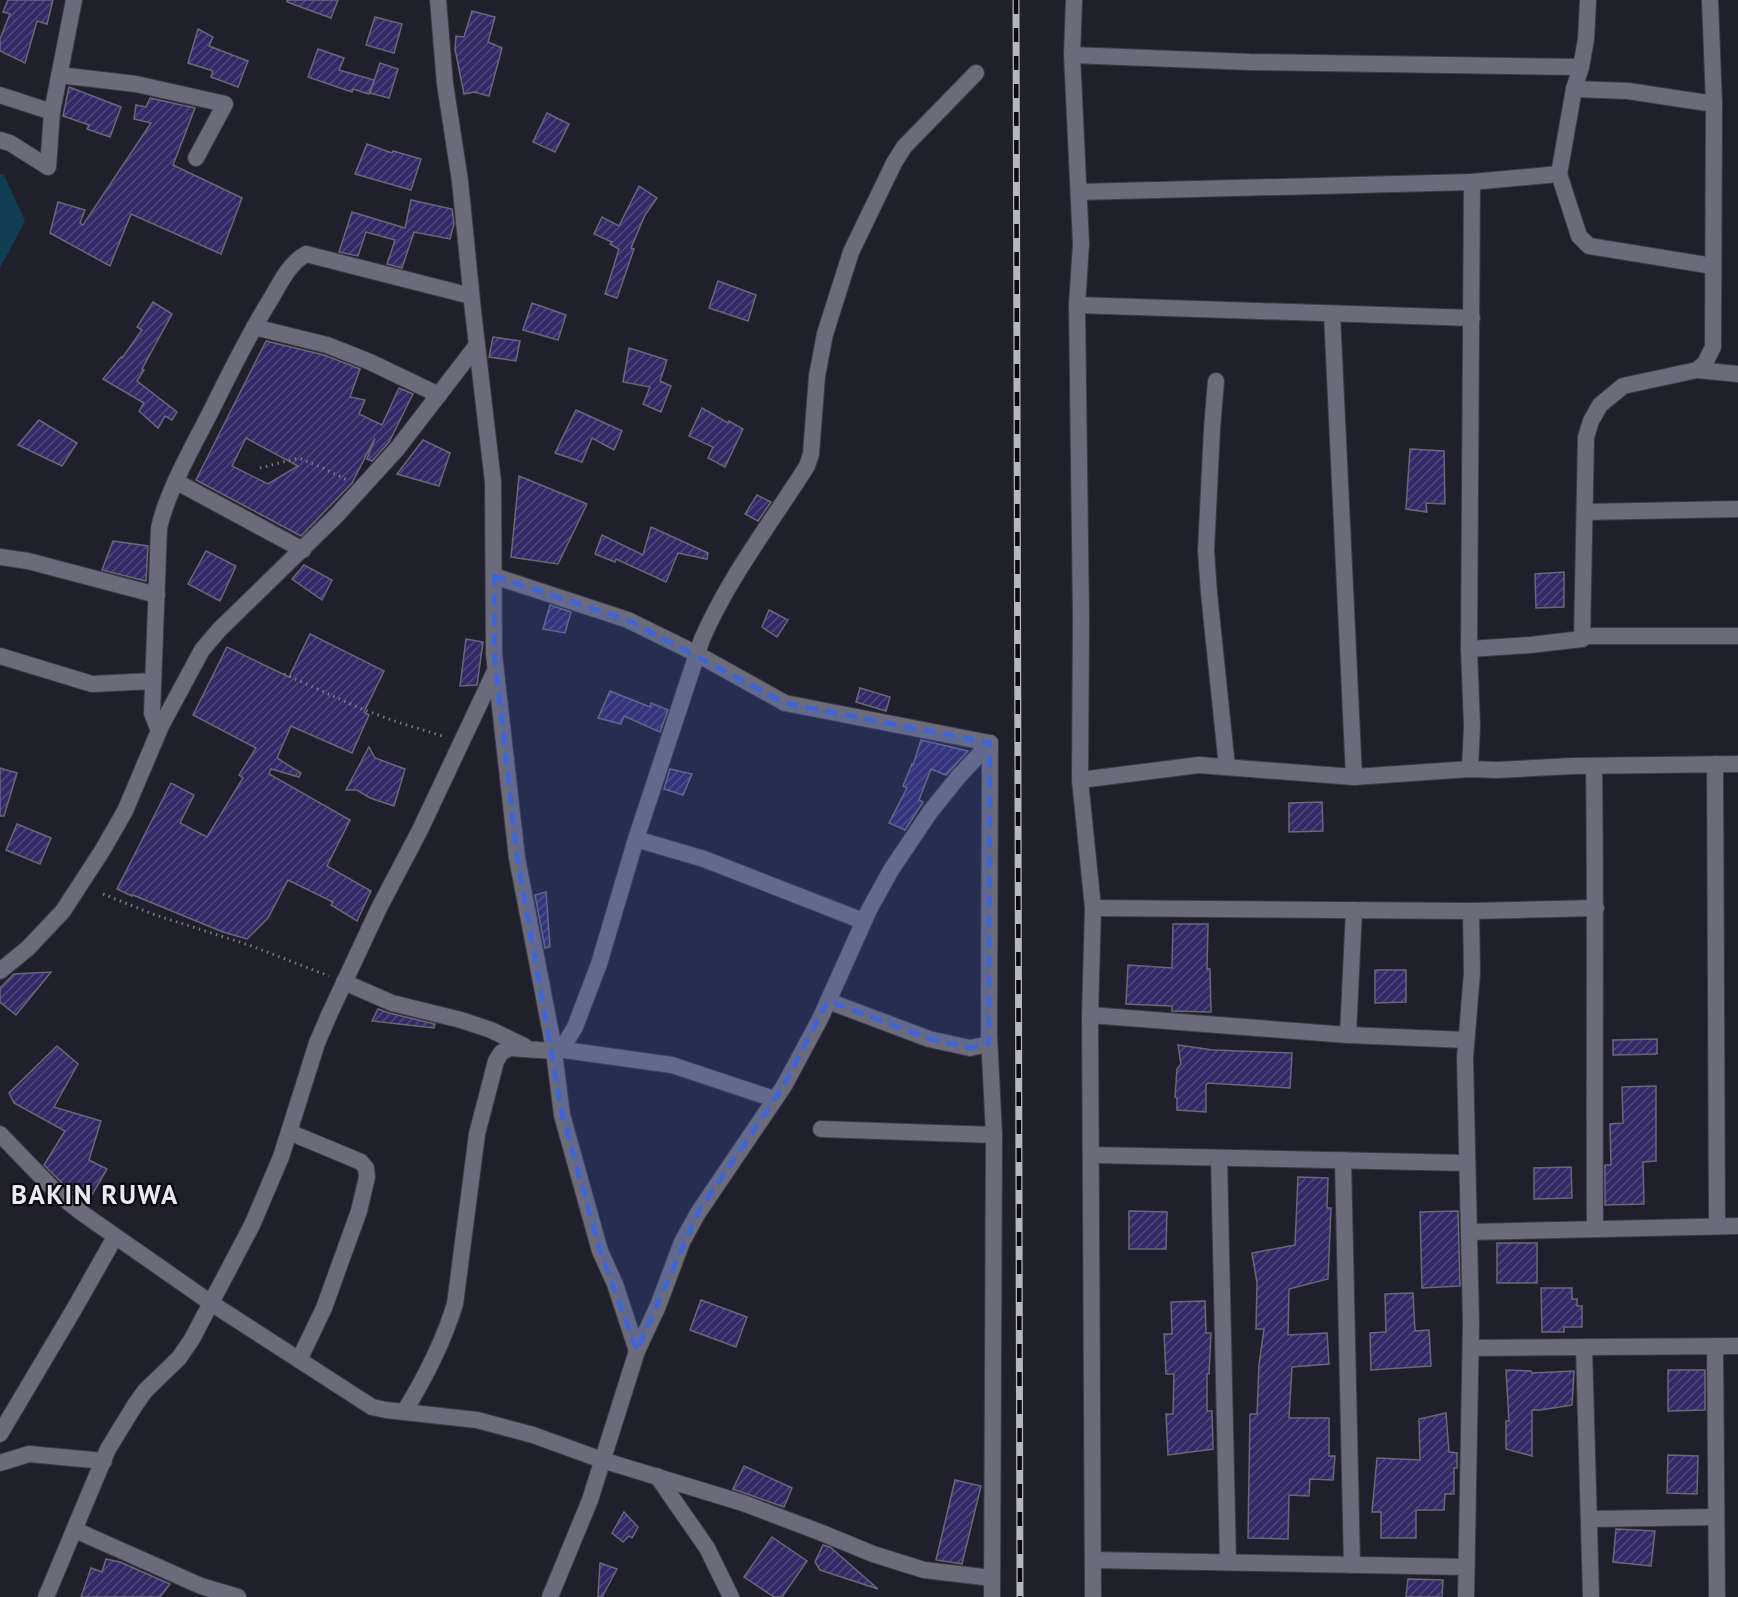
<svg xmlns="http://www.w3.org/2000/svg" width="1738" height="1597" font-family="'PT Sans',sans-serif">
  <defs>
    <pattern id="building-hatch" width="6" height="6" patternUnits="userSpaceOnUse" patternTransform="scale(1.5)"><rect width="6" height="6" fill="#332966"/><path d="M-1 1l2-2M0 6l6-6M5 7l2-2" fill="none" stroke="#51487c"/></pattern>
  </defs>
  <rect width="100%" height="100%" fill="#20202d"/>
  <polygon fill="#0f3d54" points="0,174 4,175 25,221 0,268"/>
  <g fill="url(#building-hatch)" stroke="#686877" stroke-width="1.5" fill-rule="evenodd">
    <polygon points="8,0 53,0 47,24 37,21 25,63 0,51 0,39 10,14 3,12"/>
    <polygon points="287,0 338,0 331,18 287,2"/>
    <polygon points="472,11 495,17 488,42 502,48 489,96 474,92 464,94 455,49 456,36 464,37"/>
    <polygon points="375,17 402,24 394,53 366,45"/>
    <polygon points="198,29 213,37 209,46 248,61 238,87 211,77 213,71 188,63"/>
    <polygon points="318,49 344,58 339,70 374,80 369,94 353,89 352,92 308,77"/>
    <polygon points="380,63 398,69 389,98 370,93"/>
    <polygon points="69,87 121,107 110,137 87,129 89,125 63,116"/>
    <polygon points="150,98 195,108 173,165 242,198 221,254 131,214 110,266 50,233 58,202 85,210 80,223 83,225 151,123 134,119 136,105 146,107"/>
    <polygon points="547,113 569,124 555,152 533,142"/>
    <polygon points="367,144 392,153 393,151 421,159 411,190 355,174"/>
    <polygon points="639,186 657,198 645,215 631,248 634,249 617,298 605,294 619,249 610,244 612,242 594,234 602,217 619,226"/>
    <polygon points="411,200 452,209 454,224 450,239 414,232 402,268 387,264 395,240 366,232 358,256 339,252 352,212 405,228"/>
    <polygon points="718,281 756,295 748,321 709,308"/>
    <polygon points="153,302 172,314 142,369 144,370 137,381 177,412 172,420 165,416 158,428 139,411 144,403 103,379 121,357 122,358 142,330 137,327"/>
    <polygon points="532,303 566,315 558,340 523,330"/>
    <polygon points="493,337 520,341 516,361 489,357"/>
    <path d="M266,341l58,14 36,14 -10,28 15,3 -6,14 23,11 17,-37 14,6 -24,48 -17,19 -5,-2 8,-21 -23,45 -51,53 -105,-56zM246,438l52,28 -30,18 -36,-18z"/>
    <polygon points="629,348 667,360 660,381 671,386 661,412 643,404 650,387 623,382"/>
    <polygon points="702,408 728,423 729,421 743,429 725,467 708,458 713,447 689,436"/>
    <polygon points="576,410 622,431 614,450 592,438 582,462 555,453"/>
    <polygon points="39,420 77,443 62,466 18,445"/>
    <polygon points="423,440 450,453 439,486 397,474"/>
    <polygon points="1410,449 1444,451 1445,504 1426,503 1427,512 1406,509"/>
    <polygon points="519,476 587,504 558,564 511,557"/>
    <polygon points="757,495 771,502 758,521 745,514"/>
    <polygon points="651,527 708,553 707,559 678,553 666,582 616,559 615,562 595,554 602,535 643,555"/>
    <polygon points="113,541 148,546 146,581 102,570"/>
    <polygon points="206,551 236,566 220,601 188,584"/>
    <polygon points="304,565 332,580 322,600 292,579"/>
    <polygon points="1564,572 1564,607 1536,608 1535,574"/>
    <polygon points="550,605 571,612 565,633 543,629"/>
    <polygon points="769,610 788,620 777,637 762,627"/>
    <polygon points="310,634 384,671 364,712 369,715 352,753 291,726 277,758 301,773 299,777 271,769 269,774 350,820 327,866 371,891 357,921 331,905 333,902 288,880 268,918 247,939 223,932 133,895 132,896 117,889 171,783 194,795 180,823 207,837 243,778 239,775 256,748 193,715 227,647 289,677"/>
    <polygon points="466,639 483,642 477,685 460,686"/>
    <polygon points="860,688 890,697 886,711 856,702"/>
    <polygon points="610,691 650,707 651,703 668,710 660,732 624,716 621,724 598,718"/>
    <polygon points="921,740 968,751 946,775 931,769 919,800 923,802 905,830 889,823 907,788 903,786 912,764 913,765"/>
    <polygon points="369,747 375,758 405,769 394,806 370,798 357,790 346,790"/>
    <polygon points="0,768 17,773 4,816 0,816"/>
    <polygon points="670,769 692,774 683,795 664,789"/>
    <polygon points="1322,802 1323,831 1289,832 1289,803"/>
    <polygon points="17,824 51,838 40,864 6,850"/>
    <polygon points="546,892 550,947 545,948 535,895"/>
    <polygon points="1173,924 1208,924 1207,969 1210,969 1211,1012 1172,1011 1172,1006 1126,1004 1128,965 1172,968"/>
    <polygon points="1375,970 1406,970 1406,1002 1375,1003"/>
    <polygon points="51,972 16,1015 0,1002 0,988 14,974"/>
    <polygon points="378,1009 389,1013 435,1024 434,1028 372,1021"/>
    <polygon points="1657,1039 1657,1054 1613,1055 1613,1040"/>
    <polygon points="1178,1045 1213,1050 1292,1053 1290,1088 1208,1083 1206,1085 1206,1112 1177,1110 1177,1098 1175,1097 1177,1069 1181,1064"/>
    <polygon points="57,1046 78,1064 54,1107 101,1121 89,1160 107,1169 87,1203 64,1185 44,1165 65,1131 14,1103 9,1093"/>
    <polygon points="1656,1086 1656,1161 1643,1162 1644,1204 1605,1205 1605,1165 1611,1165 1610,1124 1623,1123 1622,1087"/>
    <polygon points="1571,1167 1572,1198 1534,1199 1534,1168"/>
    <polygon points="1298,1177 1328,1178 1327,1208 1331,1208 1328,1279 1289,1289 1288,1335 1327,1333 1329,1364 1292,1367 1289,1418 1329,1418 1329,1456 1335,1456 1333,1480 1310,1479 1309,1496 1289,1495 1288,1539 1248,1538 1250,1414 1257,1414 1259,1365 1264,1329 1256,1329 1257,1283 1252,1253 1295,1245"/>
    <polygon points="1129,1211 1167,1212 1166,1249 1129,1249"/>
    <polygon points="1458,1211 1460,1286 1422,1288 1420,1212"/>
    <rect x="1497" y="1243" width="40" height="40"/>
    <polygon points="1541,1288 1572,1288 1572,1299 1577,1299 1577,1306 1582,1306 1582,1327 1564,1327 1564,1332 1542,1332"/>
    <polygon points="1413,1293 1415,1331 1429,1330 1431,1366 1371,1370 1370,1333 1386,1332 1385,1294"/>
    <polygon points="701,1300 747,1317 736,1347 690,1330"/>
    <polygon points="1205,1301 1206,1333 1211,1333 1209,1374 1207,1374 1207,1411 1212,1411 1213,1449 1168,1455 1166,1414 1173,1414 1174,1374 1166,1374 1164,1334 1172,1334 1171,1302"/>
    <polygon points="1506,1370 1531,1371 1532,1373 1574,1371 1572,1405 1540,1410 1532,1410 1532,1456 1506,1449 1506,1421 1509,1421"/>
    <polygon points="1668,1370 1705,1370 1705,1410 1668,1411"/>
    <polygon points="1446,1413 1449,1452 1457,1453 1457,1468 1454,1468 1454,1494 1445,1494 1444,1510 1416,1510 1416,1538 1381,1538 1381,1512 1372,1512 1377,1458 1420,1460 1419,1419"/>
    <polygon points="1668,1455 1698,1456 1697,1494 1667,1493"/>
    <polygon points="744,1466 792,1488 784,1507 733,1489"/>
    <polygon points="955,1480 981,1486 962,1564 936,1560"/>
    <polygon points="624,1512 638,1527 632,1538 629,1536 623,1542 612,1533"/>
    <polygon points="1616,1529 1655,1531 1651,1566 1613,1562"/>
    <polygon points="772,1537 807,1561 782,1597 774,1597 744,1577"/>
    <polygon points="823,1545 830,1547 878,1589 820,1570 815,1562"/>
    <polygon points="106,1559 120,1562 170,1584 160,1597 81,1597 91,1568 102,1572"/>
    <polygon points="600,1563 617,1569 602,1597 598,1597"/>
    <polygon points="1408,1579 1443,1580 1442,1597 1406,1597"/>
  </g>
  <g fill="none" stroke-linecap="round" stroke-linejoin="round">
    <g stroke="#3b3a46" stroke-width="18">
      <g id="minor">
        <polyline points="438,0 445,84 460,181 473,311 493,482 494,654 517,858 553,1044 562,1115 600,1251 615,1284 637,1351"/>
        <polyline points="1074,0 1072,55 1081,244 1077,305 1081,618 1080,780 1093,908 1090,1015 1093,1597"/>
        <polyline points="1710,0 1714,104"/>
        <polyline points="1072,55 1250,62 1581,67"/>
        <polyline points="59,75 136,84 225,104 196,158"/>
        <polyline points="1574,89 1628,91 1714,104 1713,347 1705,363 1697,370 1623,386 1600,405 1591,421 1586,437 1582,639"/>
        <polyline points="0,95 52,112 74,0"/>
        <polyline points="0,140 10,143 48,167 52,112"/>
        <polyline points="1559,174 1579,236 1589,246 1713,266"/>
        <polyline points="1079,192 1472,182"/>
        <polyline points="1077,305 1472,318"/>
        <polyline points="1332,314 1354,777"/>
        <polyline points="254,327 327,345 370,362 439,395"/>
        <polyline points="1697,370 1738,374"/>
        <polyline points="1216,381 1212,429 1206,551 1209,593 1227,767"/>
        <polyline points="177,482 303,550"/>
        <polyline points="1585,512 1738,509"/>
        <polyline points="0,557 28,561 157,595"/>
        <polyline points="494,576 628,620 697,654 785,703 990,743"/>
        <polyline points="1469,649 1530,645 1582,639 1586,636 1738,636"/>
        <polyline points="0,656 92,684 153,681"/>
        <path d="M159,731l-7,-18 7,-185c8,-36 33,-80 50,-113 20,-40 39,-80 63,-118 9,-16 18,-34 34,-43l165,42"/>
        <polyline points="990,743 989,1035 994,1135 992,1597"/>
        <polyline points="1715,764 1717,1226"/>
        <path d="M1594,766c2,154 0,309 1,463"/>
        <polyline points="1470,769 1472,726 1469,649 1472,182 1559,174 1574,89 1581,67 1586,39 1588,0"/>
        <polyline points="1080,780 1199,765 1354,777 1470,769 1497,770 1572,766 1738,764"/>
        <polyline points="636,839 704,859 863,921"/>
        <polyline points="1093,908 1471,911 1472,973 1465,1058 1471,1323 1466,1597"/>
        <polyline points="1471,911 1596,908"/>
        <polyline points="0,971 28,948 63,911 102,851 125,811 161,726 202,650 219,630 336,516 397,449 477,345"/>
        <polyline points="344,982 392,1003 461,1020 491,1030 524,1046"/>
        <polyline points="828,1001 929,1039 970,1048 989,1044"/>
        <polyline points="1090,1015 1348,1035 1466,1040"/>
        <polyline points="1348,1035 1354,910"/>
        <polyline points="557,1049 672,1065 774,1099"/>
        <polyline points="821,1129 994,1135"/>
        <polyline points="289,1132 361,1162 366,1168 367,1177 359,1211 324,1308 299,1360"/>
        <polyline points="0,1134 57,1193 82,1213 211,1303 372,1407 386,1410 477,1420 533,1435 602,1460 743,1503 822,1533 873,1554 924,1570 992,1578"/>
        <polyline points="1091,1155 1467,1163"/>
        <polyline points="1219,1158 1228,1562"/>
        <polyline points="1343,1160 1352,1565"/>
        <polyline points="1469,1232 1738,1226"/>
        <polyline points="1715,1346 1717,1597"/>
        <polyline points="1584,1347 1591,1597"/>
        <polyline points="1471,1348 1738,1346"/>
        <path d="M404,1412c21,-34 39,-69 51,-108l22,-170 19,-73 5,-8 8,-5 45,3 12,-9 9,-15 24,-63 37,-125 66,-200c27,-62 69,-116 105,-173l4,-12 6,-78 8,-42 26,-82 43,-89 10,-16 72,-74"/>
        <polyline points="0,1434 73,1311 115,1237"/>
        <polyline points="0,1463 29,1454 104,1461"/>
        <polyline points="657,1476 707,1548 731,1597"/>
        <polyline points="1589,1519 1716,1517"/>
        <polyline points="75,1530 201,1586 238,1597"/>
        <polyline points="1093,1560 1466,1567"/>
        <polyline points="46,1597 108,1449 135,1405 145,1391 179,1358 192,1339 252,1225 281,1157 317,1043 329,1015 379,908 420,830 495,671"/>
        <polyline points="550,1597 590,1500 637,1351 658,1306 682,1242 698,1213 784,1086 820,1019 869,910 891,870 930,812 959,776 990,743"/>
      </g>
    </g>
    <g stroke="#797984" stroke-width="3" stroke-dasharray="1.5 4.5" stroke-linecap="butt">
      <polyline points="260,468 299,458 323,468 347,480"/>
      <polyline points="284,674 362,709 400,723 446,737"/>
      <polyline points="103,894 155,915 249,945 329,976"/>
    </g>
    <use href="#minor" stroke="#6c6b7b" stroke-width="16"/>
    <g stroke="#b6b6c0" stroke-width="7">
      <polyline id="rail" points="1016,0 1020,1597"/>
    </g>
    <use href="#rail" stroke="#0b0a10" stroke-width="4.5" stroke-dasharray="14" stroke-linecap="butt"/>
  </g>
  <path fill="#3c65dc" fill-opacity="0.2" stroke="#3c65dc" stroke-width="4.5" stroke-dasharray="12 8" stroke-linejoin="round" d="M494,576l134,44 157,83 205,40 -1,301 -19,4 -41,-9 -101,-38 -44,85 -86,127 -61,138 -37,-100 -38,-136 -45,-257 -23,-204z"/>
  <g text-anchor="middle" dominant-baseline="central" stroke-width="4.5" stroke-linejoin="round" paint-order="stroke">
    <g font-size="27" font-weight="bold" letter-spacing="1.5" fill="#e9e9f2" stroke="#0b0a10">
      <text x="95" y="1194">BAKIN RUWA</text>
    </g>
  </g>
</svg>
